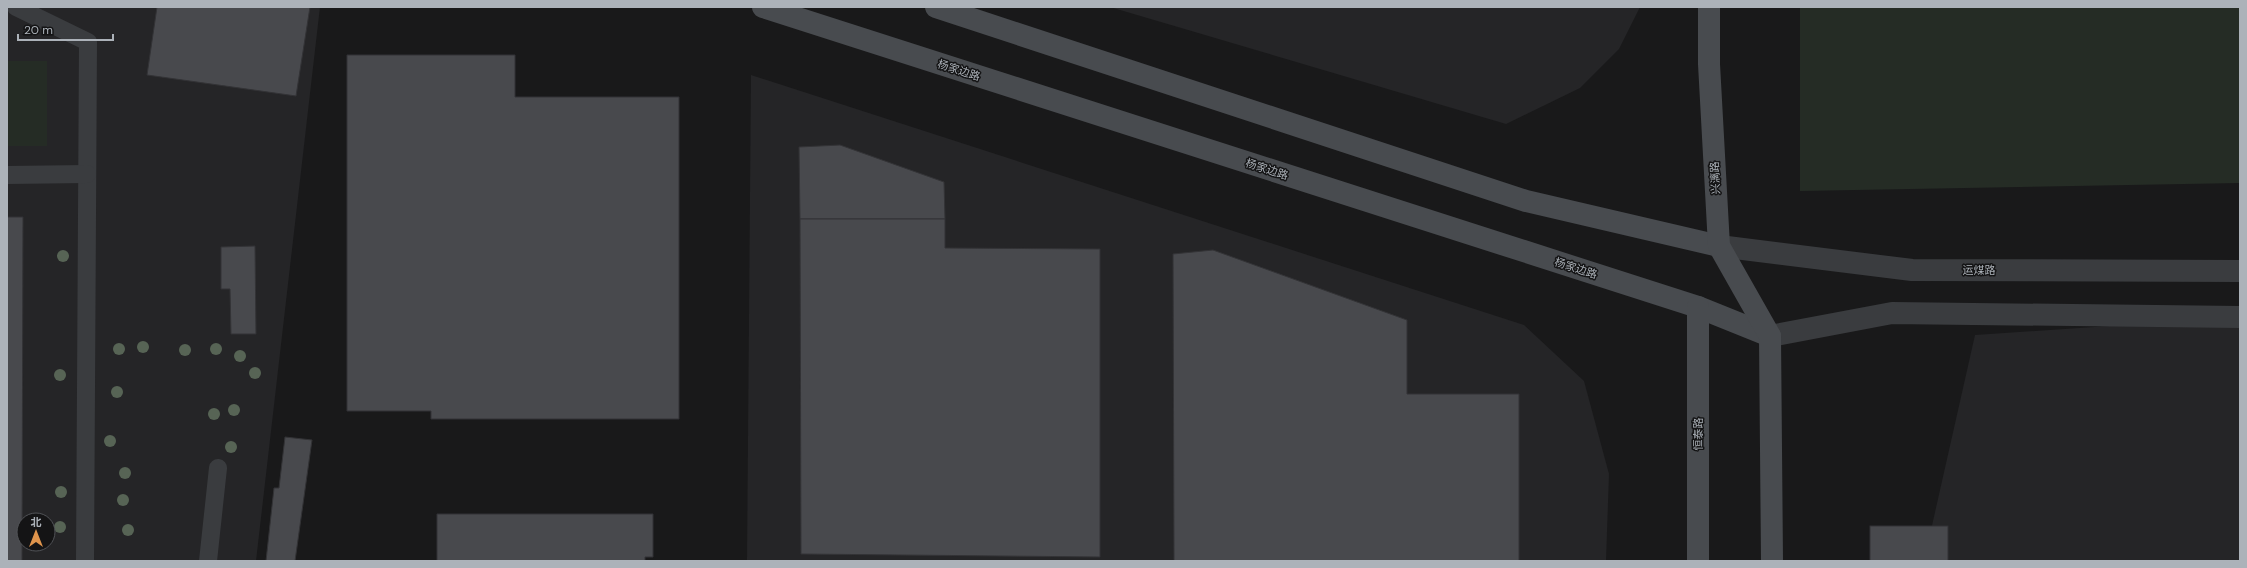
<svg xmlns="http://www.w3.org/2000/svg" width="2247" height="568" font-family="'DM Sans','Noto Sans SC',sans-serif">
  <rect width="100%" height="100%" fill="#19191a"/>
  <g fill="#252527" fill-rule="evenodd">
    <path d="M7,7h313l-64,554h-249zM24,520h24v24h-24z"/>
    <polygon points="1110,7 1640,7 1619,49 1580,88 1506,124"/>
    <polygon points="751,75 1524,325 1584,381 1609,474 1606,561 747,561"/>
    <polygon points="2240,317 2240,561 1924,561 1975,335"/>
  </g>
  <g fill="#252c25">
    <polygon points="1800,7 2240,7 2240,183 1800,191"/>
    <rect x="7" y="61" width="40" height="85"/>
  </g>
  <g fill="#48494d" stroke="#333336">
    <polygon points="157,7 310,7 296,96 147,75"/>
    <polygon points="347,55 515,55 515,97 679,97 679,419 431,419 431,411 347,411"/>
    <polygon points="840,145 944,182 945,219 800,219 799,147"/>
    <polygon points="7,217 23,217 22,561 7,561"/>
    <polygon points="800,219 945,219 945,248 1100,249 1100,557 801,554"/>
    <polygon points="255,246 256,334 231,334 230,289 221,289 221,247"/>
    <polygon points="1213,250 1407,320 1407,394 1519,394 1519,561 1174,561 1173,254"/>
    <polygon points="285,437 312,440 295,561 266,561 274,488 279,488"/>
    <polygon points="437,514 653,514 653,557 645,557 645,561 437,561"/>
    <rect x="1870" y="526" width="78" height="35"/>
  </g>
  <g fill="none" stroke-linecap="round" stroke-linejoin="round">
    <g stroke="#3a3c3f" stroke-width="18">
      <polyline points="16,7 88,42 85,561"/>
      <polyline points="7,175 87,174"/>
      <polyline points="208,561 218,468"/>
    </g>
    <g stroke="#3a3c3f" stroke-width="22">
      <polyline points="1719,246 1912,270 2240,271"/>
      <polyline points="1770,336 1892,313 2240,317"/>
    </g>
    <g stroke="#484b4f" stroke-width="22">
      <polyline points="763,7 1698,307 1770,336"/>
      <polyline points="936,7 1526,201 1719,246"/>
      <polyline points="1709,7 1709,64 1719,246 1770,336 1772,561"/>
      <polyline points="1698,561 1698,307"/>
    </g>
  </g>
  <g fill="#576455">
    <circle cx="63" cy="256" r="6"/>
    <circle cx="143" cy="347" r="6"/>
    <circle cx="119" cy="349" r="6"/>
    <circle cx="216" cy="349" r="6"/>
    <circle cx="185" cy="350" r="6"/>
    <circle cx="240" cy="356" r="6"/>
    <circle cx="255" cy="373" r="6"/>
    <circle cx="60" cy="375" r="6"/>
    <circle cx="117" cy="392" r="6"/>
    <circle cx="234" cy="410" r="6"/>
    <circle cx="214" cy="414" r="6"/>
    <circle cx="110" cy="441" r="6"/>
    <circle cx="231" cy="447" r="6"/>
    <circle cx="125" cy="473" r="6"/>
    <circle cx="61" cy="492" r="6"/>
    <circle cx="123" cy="500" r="6"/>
    <circle cx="60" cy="527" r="6"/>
    <circle cx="128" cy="530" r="6"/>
  </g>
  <g text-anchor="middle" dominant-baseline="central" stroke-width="3" stroke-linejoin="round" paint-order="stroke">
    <g font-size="11" fill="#acb2b9" stroke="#141415">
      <text transform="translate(959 70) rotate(18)">杨家边路</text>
      <text transform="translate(1267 169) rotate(18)">杨家边路</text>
      <text transform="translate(1715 178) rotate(-93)">兴漓路</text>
      <text transform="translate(1576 268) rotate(18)">杨家边路</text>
      <text x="1979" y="270">运煤路</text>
      <text transform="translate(1698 434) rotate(-90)">恒泰路</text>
    </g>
  </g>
  <rect width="2247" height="568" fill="none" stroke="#acb2b9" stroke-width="16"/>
  <g transform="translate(36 532)"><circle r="19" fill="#141415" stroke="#515357"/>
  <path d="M0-3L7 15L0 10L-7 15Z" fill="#df944c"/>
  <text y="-6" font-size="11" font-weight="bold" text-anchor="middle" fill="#acb2b9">北</text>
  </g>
  <path d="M18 34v6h95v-6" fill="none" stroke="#acb2b9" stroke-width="2"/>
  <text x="24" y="34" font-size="12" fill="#acb2b9" stroke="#141415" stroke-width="3" paint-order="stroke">20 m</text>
</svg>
